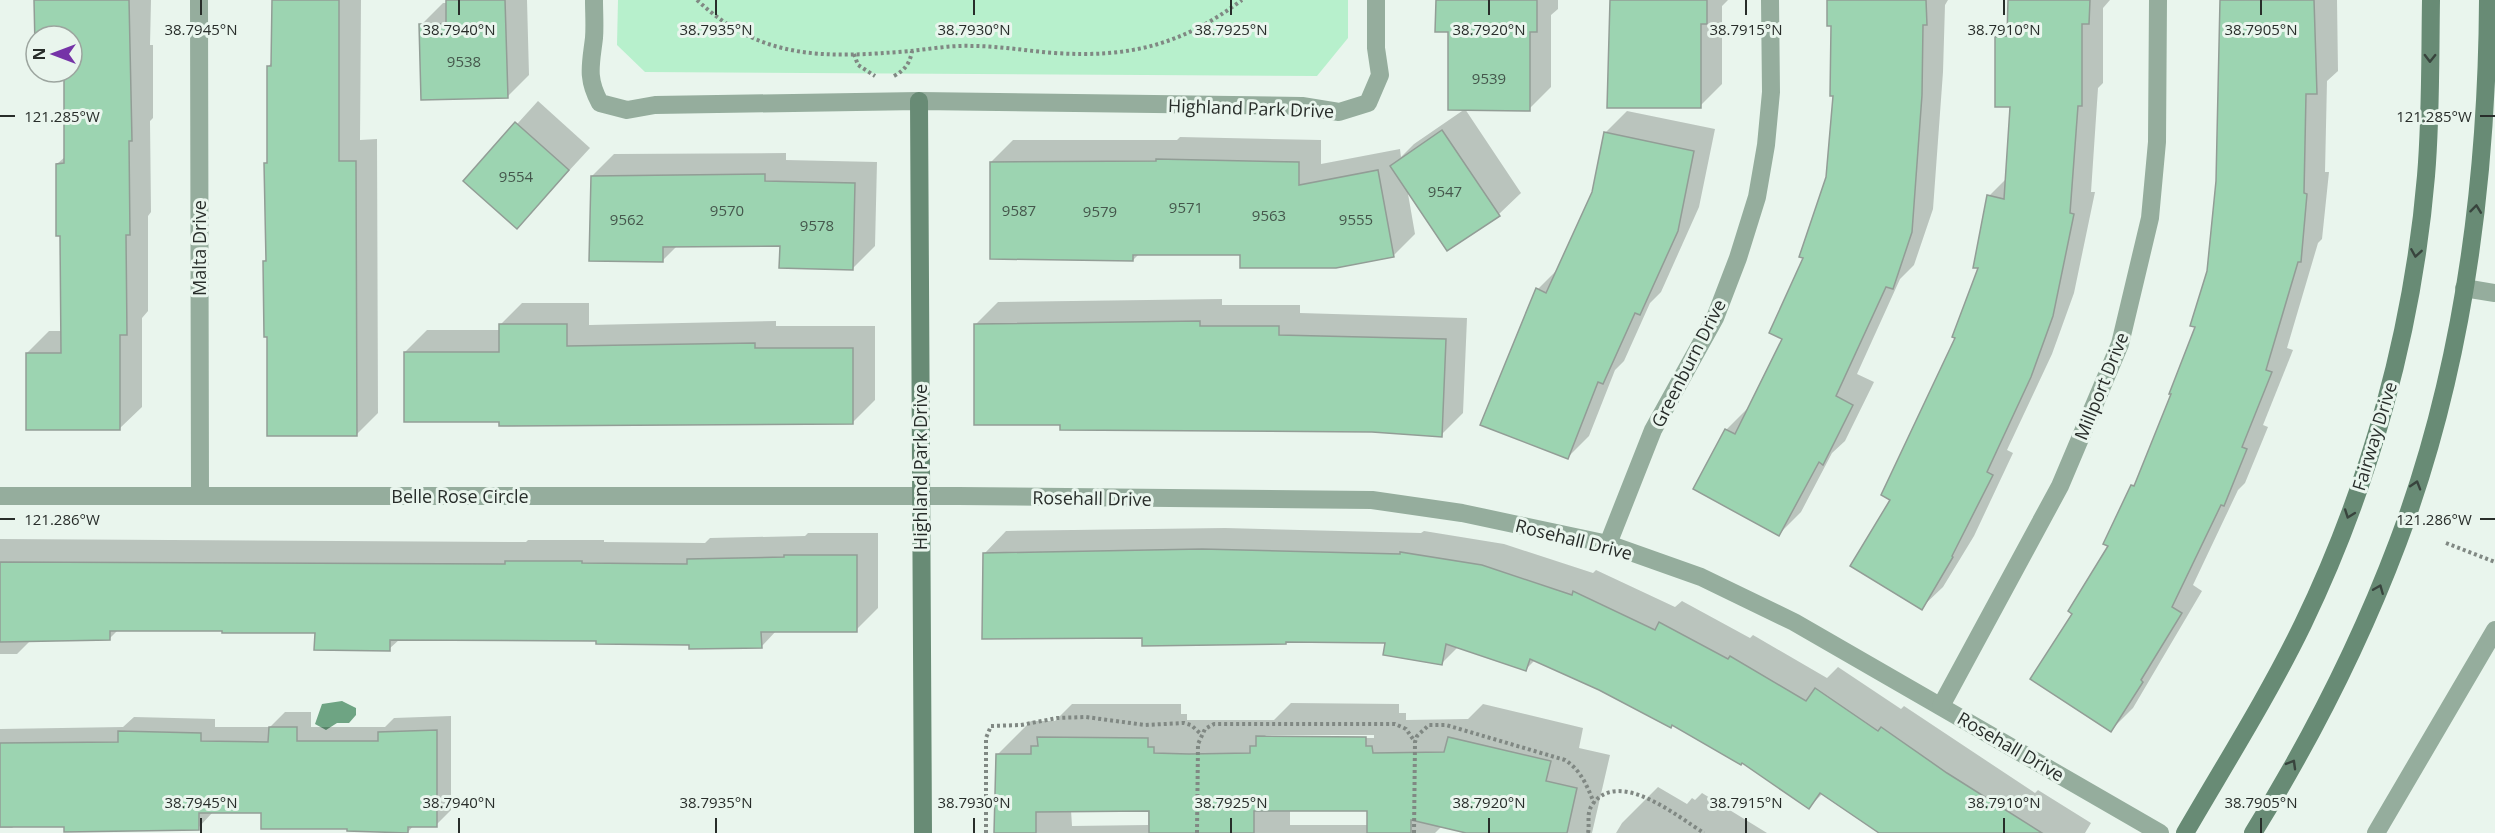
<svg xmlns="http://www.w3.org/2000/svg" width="2495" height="833" font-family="'Open Sans',sans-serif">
  <rect width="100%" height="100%" fill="#e9f5ed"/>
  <polygon fill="#b7f0cc" points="618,0 1348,0 1348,38 1317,76 645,72 617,45"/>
  <polygon fill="#6ea483" points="342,701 356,708 356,715 349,723 337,723 326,730 315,724 322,704"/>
  <g fill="#0003" fill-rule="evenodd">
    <polygon points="36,0 151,0 150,45 153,45 153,118 150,121 151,212 148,216 148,311 142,318 142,407 120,428 27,353 49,331 62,331 61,235 57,164 66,156 66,72 72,72 72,36 36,36"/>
    <polygon points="273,0 361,0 360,140 377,139 378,413 356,435 268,336 264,261 268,258 266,163 268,161 268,67 272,62"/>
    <polygon points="448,0 527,0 529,75 507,97 421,25 443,3 448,3"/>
    <polygon points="1437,0 1558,0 1558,9 1551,15 1551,87 1529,109 1450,30"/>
    <polygon points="1611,0 1728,0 1722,6 1722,84 1700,106"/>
    <polygon points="1828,0 1948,0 1945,5 1943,72 1933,209 1914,265 1900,279 1857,374 1874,382 1845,441 1832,453 1801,512 1779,534 1695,488 1726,430 1748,408 1784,338 1828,178 1835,94 1833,24"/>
    <polygon points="2009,0 2110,0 2103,8 2103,83 2098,88 2091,192 2095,192 2074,293 2052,354 2007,450 2013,453 1974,536 1943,587 1921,608 1892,499 1957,337 1980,267 1989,196 2007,178 2012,105 1996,37 2009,24"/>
    <polygon points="2221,0 2337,0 2338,71 2327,81 2325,172 2329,172 2322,239 2318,243 2287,348 2293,350 2263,425 2268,427 2245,483 2238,490 2193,585 2202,591 2133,708 2111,730 2074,613 2110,546 2132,486 2138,481 2173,394 2197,326 2209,271 2218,181"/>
    <polygon points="538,101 590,148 517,227 465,181"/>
    <polygon points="1465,109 1521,193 1499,214 1407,188 1415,234 1393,256 1139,254 1133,260 991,162 1013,140 1177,140 1180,137 1321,140 1321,164 1400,149 1401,157 1414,144"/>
    <polygon points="1627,111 1715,129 1699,207 1661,292 1650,303 1624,361 1615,370 1589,436 1567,458 1538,289 1560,267 1593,192 1605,133"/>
    <polygon points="786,153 786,160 877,162 875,246 853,268 781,244 678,245 663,260 592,176 614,154"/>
    <polygon points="1222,299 1222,305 1300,305 1300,313 1467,318 1463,413 1441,435 1373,431 1062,423 976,324 998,302"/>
    <polygon points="522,303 589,303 589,325 776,321 776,326 875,326 875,400 853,422 500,420 405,352 427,330 500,330 500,325"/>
    <polygon points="1225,528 1421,533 1424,531 1504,544 1593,573 1596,570 1675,607 1682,601 1750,638 1753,635 1827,678 1838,667 1901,709 1904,706 2035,793 2038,790 2091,823 2085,833 1882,833 1823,793 1809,807 1742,762 1673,724 1535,660 1526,669 1458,647 1442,663 1386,642 1288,640 1286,643 1144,637 985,553 1006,531"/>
    <polygon points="808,533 878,533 878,608 856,630 777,630 761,647 598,640 400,639 389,649 316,631 119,629 109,639 31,640 17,654 0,654 0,539 526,542 528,540 604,540 604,542 705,543 710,538 805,536"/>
    <path d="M1291,703l108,1v9h7v7l62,-1 15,-15 100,24 -4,20 31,7 -18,78h-119l-31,-7 -7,7h-439l1,-78 34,-34h24l17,-17h109v10h6v6h87zM1266,735h108v3h-111zM1148,809v16l-76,1 -1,-16zM1367,809v16h-77v-15z"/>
    <polygon points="285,712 311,712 311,727 385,727 394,718 451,716 451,810 436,825 414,825 408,832 348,828 263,812 213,812 198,828 66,826 15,826 12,828 0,828 0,729 123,727 134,717 215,719 215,727 270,727"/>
    <polygon points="1658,787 1687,804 1692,798 1695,800 1702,793 1767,833 1616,833 1622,823"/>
  </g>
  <g fill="#9cd4b1" stroke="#929d96" stroke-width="1.5">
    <polygon points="34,0 129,0 132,141 129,141 130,235 126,235 127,335 120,335 120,430 26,430 26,353 61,353 60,236 56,236 56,164 64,163 64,72 72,72 72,36 36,36 35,46"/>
    <polygon points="272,0 339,0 339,161 356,161 357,436 267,436 267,337 264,337 263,261 266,261 264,163 267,163 267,66 271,66"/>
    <polygon points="446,0 505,0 508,98 421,100 419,24 446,24"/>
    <polygon points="1436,0 1537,0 1537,32 1530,32 1530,111 1448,110 1448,32 1435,32"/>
    <polygon points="1610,0 1707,0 1707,24 1701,24 1701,108 1607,108"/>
    <polygon points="1827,0 1926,0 1927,25 1923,25 1922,95 1912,232 1893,289 1886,287 1836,396 1853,405 1823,465 1819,462 1779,536 1693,489 1725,429 1735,434 1782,339 1769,333 1803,258 1799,257 1826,177 1833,96 1830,96 1831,26 1827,26"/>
    <polygon points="2008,0 2090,0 2089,24 2082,24 2082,106 2078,106 2070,213 2074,214 2053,316 2031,377 1987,472 1993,475 1952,556 1953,557 1922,610 1850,566 1890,500 1881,495 1955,338 1952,337 1978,268 1973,268 1987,195 2004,199 2010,107 1995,107 1995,37 2007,36"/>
    <polygon points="2220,0 2314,0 2317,94 2306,94 2304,193 2307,194 2301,262 2298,262 2266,370 2272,372 2242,447 2247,449 2224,506 2221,505 2172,607 2182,613 2141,680 2143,682 2111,732 2030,679 2072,614 2068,611 2108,546 2103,544 2131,485 2134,486 2171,394 2169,394 2195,327 2190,326 2207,271 2216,181"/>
    <polygon points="515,122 569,170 517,229 463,181"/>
    <polygon points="1442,130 1500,216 1447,251 1390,166"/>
    <polygon points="1604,132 1694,151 1678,231 1640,315 1635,313 1603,384 1598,382 1568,459 1480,425 1536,288 1546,293 1592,192"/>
    <polygon points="1156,159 1299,162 1299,185 1378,170 1394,257 1336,268 1240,268 1240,255 1133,255 1133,261 990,259 990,162 1156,161"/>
    <polygon points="765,174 765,181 855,183 853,270 779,268 780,246 663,247 663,262 589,261 591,176"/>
    <polygon points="1200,321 1200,326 1279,326 1279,335 1446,339 1442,437 1372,432 1060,430 1060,425 974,425 974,324"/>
    <polygon points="499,324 567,324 567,346 755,343 755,348 853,348 853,424 499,426 499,422 404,422 404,352 499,352"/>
    <polygon points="1202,549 1400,554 1400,552 1482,565 1572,595 1573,591 1655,630 1659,622 1728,659 1730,656 1806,701 1815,688 1878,731 1881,727 1947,773 2042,833 1879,833 1820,793 1809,809 1742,763 1741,765 1672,725 1671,728 1599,690 1530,659 1526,671 1446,644 1442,665 1383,655 1385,643 1286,642 1286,644 1142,646 1142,638 982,639 983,553"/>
    <polygon points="784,555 857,555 857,632 761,632 762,648 689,649 689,645 596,644 596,641 390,640 390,651 314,650 315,633 222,633 222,631 110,631 110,640 0,642 0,562 505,564 505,561 582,561 582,563 687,564 687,559 784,557"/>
    <polygon points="269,727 297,727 297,741 378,741 378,732 437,730 437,827 408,827 408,833 347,831 347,829 261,829 261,813 199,813 199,830 64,832 64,827 0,827 0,743 118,742 118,731 201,733 201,741 268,742"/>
    <polygon points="1256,736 1366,737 1366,746 1372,746 1373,753 1444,752 1448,737 1551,761 1546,781 1577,788 1567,833 1466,833 1411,820 1411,833 1367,833 1367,811 1254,811 1254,833 1149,833 1149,811 1036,812 1036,833 994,833 996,754 1031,754 1031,746 1038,746 1037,737 1148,738 1148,747 1154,747 1154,753 1189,754 1250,753 1250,746 1256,746"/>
  </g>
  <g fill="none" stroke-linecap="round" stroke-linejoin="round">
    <g stroke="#808883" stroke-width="4" stroke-dasharray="3 3" stroke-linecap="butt">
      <path d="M697,0c65,61 129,58 213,51 20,-2 42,-6 63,-5 27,0 54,5 82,7 74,5 127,-8 187,-53"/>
      <polyline points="854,54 858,65 875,76"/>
      <path d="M894,76c11,-6 16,-13 18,-25"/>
      <polyline points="2446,543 2495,562"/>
      <polyline points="986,833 986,738 991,726 1021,725 1057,718 1086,717 1145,725 1184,723 1191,725 1201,734"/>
      <polyline points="1197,833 1198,744 1205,729 1214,724 1395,724 1406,729 1415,742"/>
      <path d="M1414,833l1,-91 2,-6 12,-11h17l119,35c16,10 22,26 29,43"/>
      <path d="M1588,833c2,-9 -2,-19 4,-28 26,-38 86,12 112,28"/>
    </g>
    <g stroke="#95ad9d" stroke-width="18">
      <polyline points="2464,288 2495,293"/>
      <polyline points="2376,833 2495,630"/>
    </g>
    <g stroke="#95ad9d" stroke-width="18">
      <polyline points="199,0 200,496"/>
      <path d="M594,0c0,13 1,26 0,38 -3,26 -8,40 6,65l27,7 28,-5 264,-4 383,5 37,6 29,-9 12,-28 -4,-27v-48"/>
      <polyline points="0,496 958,496 1372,500 1462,513 1608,544 1701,577 1794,622 2160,833"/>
      <polyline points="1608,544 1653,430 1715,318 1738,258 1757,197 1766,145 1771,92 1770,0"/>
      <polyline points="1941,706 2060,486 2120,344 2150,218 2157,142 2158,0"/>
    </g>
    <g stroke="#688b75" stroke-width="18">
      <polyline points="919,101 923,833"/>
      <path d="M2185,833c40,-69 83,-137 118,-209 67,-139 110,-294 123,-448 5,-58 4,-117 5,-176"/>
      <path d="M2253,833c57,-92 107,-190 145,-291 65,-173 89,-359 90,-542"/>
    </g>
  </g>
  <defs><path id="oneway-chevron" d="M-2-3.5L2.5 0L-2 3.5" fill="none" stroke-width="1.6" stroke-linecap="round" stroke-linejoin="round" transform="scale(1.5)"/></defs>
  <g stroke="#38443d">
    <use href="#oneway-chevron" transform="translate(2430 58) rotate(91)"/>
    <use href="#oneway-chevron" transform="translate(2476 209) rotate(-83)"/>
    <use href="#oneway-chevron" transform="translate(2416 253) rotate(99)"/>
    <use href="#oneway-chevron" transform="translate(2416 485) rotate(-73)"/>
    <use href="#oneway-chevron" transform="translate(2349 514) rotate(110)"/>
    <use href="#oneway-chevron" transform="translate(2379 589) rotate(-68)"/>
    <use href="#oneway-chevron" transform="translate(2292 764) rotate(-60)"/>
  </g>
  <path fill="none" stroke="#282d2a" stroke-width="2" d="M201,0v15M459,0v15M716,0v15M974,0v15M1231,0v15M1489,0v15M1746,0v15M2004,0v15M2261,0v15M0,116h15M2480,116h15M0,519h15M2480,519h15M201,818v15M459,818v15M716,818v15M974,818v15M1231,818v15M1489,818v15M1746,818v15M2004,818v15M2261,818v15"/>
  <g text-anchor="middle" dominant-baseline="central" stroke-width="6" stroke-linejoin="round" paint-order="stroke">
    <g font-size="15" fill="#45574c">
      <text x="464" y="61">9538</text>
      <text x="1489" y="78">9539</text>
      <text x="516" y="176">9554</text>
      <text x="1445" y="191">9547</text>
      <text x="1186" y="207">9571</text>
      <text x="727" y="210">9570</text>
      <text x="1019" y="210">9587</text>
      <text x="1100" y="211">9579</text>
      <text x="1269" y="215">9563</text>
      <text x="627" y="219">9562</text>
      <text x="1356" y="219">9555</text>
      <text x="817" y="225">9578</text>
    </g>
    <g font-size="18" fill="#282d2a" stroke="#e9f5ed">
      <text transform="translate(1251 108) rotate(2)">Highland Park Drive</text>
      <text transform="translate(199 248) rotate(-90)">Malta Drive</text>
      <text transform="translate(1688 363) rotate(-63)">Greenburn Drive</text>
      <text transform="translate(2101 386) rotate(-68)">Millport Drive</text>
      <text transform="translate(2374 436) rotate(-73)">Fairway Drive</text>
      <text transform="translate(920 467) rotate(-90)">Highland Park Drive</text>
      <text x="460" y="496">Belle Rose Circle</text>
      <text transform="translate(1092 498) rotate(1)">Rosehall Drive</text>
      <text transform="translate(1574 539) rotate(14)">Rosehall Drive</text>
      <text transform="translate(2011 746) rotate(30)">Rosehall Drive</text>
    </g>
  </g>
  <g font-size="15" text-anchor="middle" fill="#282d2a" stroke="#e9f5ed" stroke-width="6" stroke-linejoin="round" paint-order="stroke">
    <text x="201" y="35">38.7945°N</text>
    <text x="459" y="35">38.7940°N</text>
    <text x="716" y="35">38.7935°N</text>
    <text x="974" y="35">38.7930°N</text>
    <text x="1231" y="35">38.7925°N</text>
    <text x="1489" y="35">38.7920°N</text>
    <text x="1746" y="35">38.7915°N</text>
    <text x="2004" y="35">38.7910°N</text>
    <text x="2261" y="35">38.7905°N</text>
    <text x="2434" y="122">121.285°W</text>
    <text x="62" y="122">121.285°W</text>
    <text x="2434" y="525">121.286°W</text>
    <text x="62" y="525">121.286°W</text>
    <text x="201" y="808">38.7945°N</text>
    <text x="459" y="808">38.7940°N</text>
    <text x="716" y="808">38.7935°N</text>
    <text x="974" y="808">38.7930°N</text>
    <text x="1231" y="808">38.7925°N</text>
    <text x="1489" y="808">38.7920°N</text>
    <text x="1746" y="808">38.7915°N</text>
    <text x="2004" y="808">38.7910°N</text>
    <text x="2261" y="808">38.7905°N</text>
  </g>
  <g transform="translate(54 54) rotate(270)"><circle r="28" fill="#e9f5ed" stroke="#9ca59f" stroke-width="1.5"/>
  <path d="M0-4.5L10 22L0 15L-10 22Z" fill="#7533a7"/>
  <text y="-9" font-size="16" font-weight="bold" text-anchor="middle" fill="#282d2a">N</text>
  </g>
</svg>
